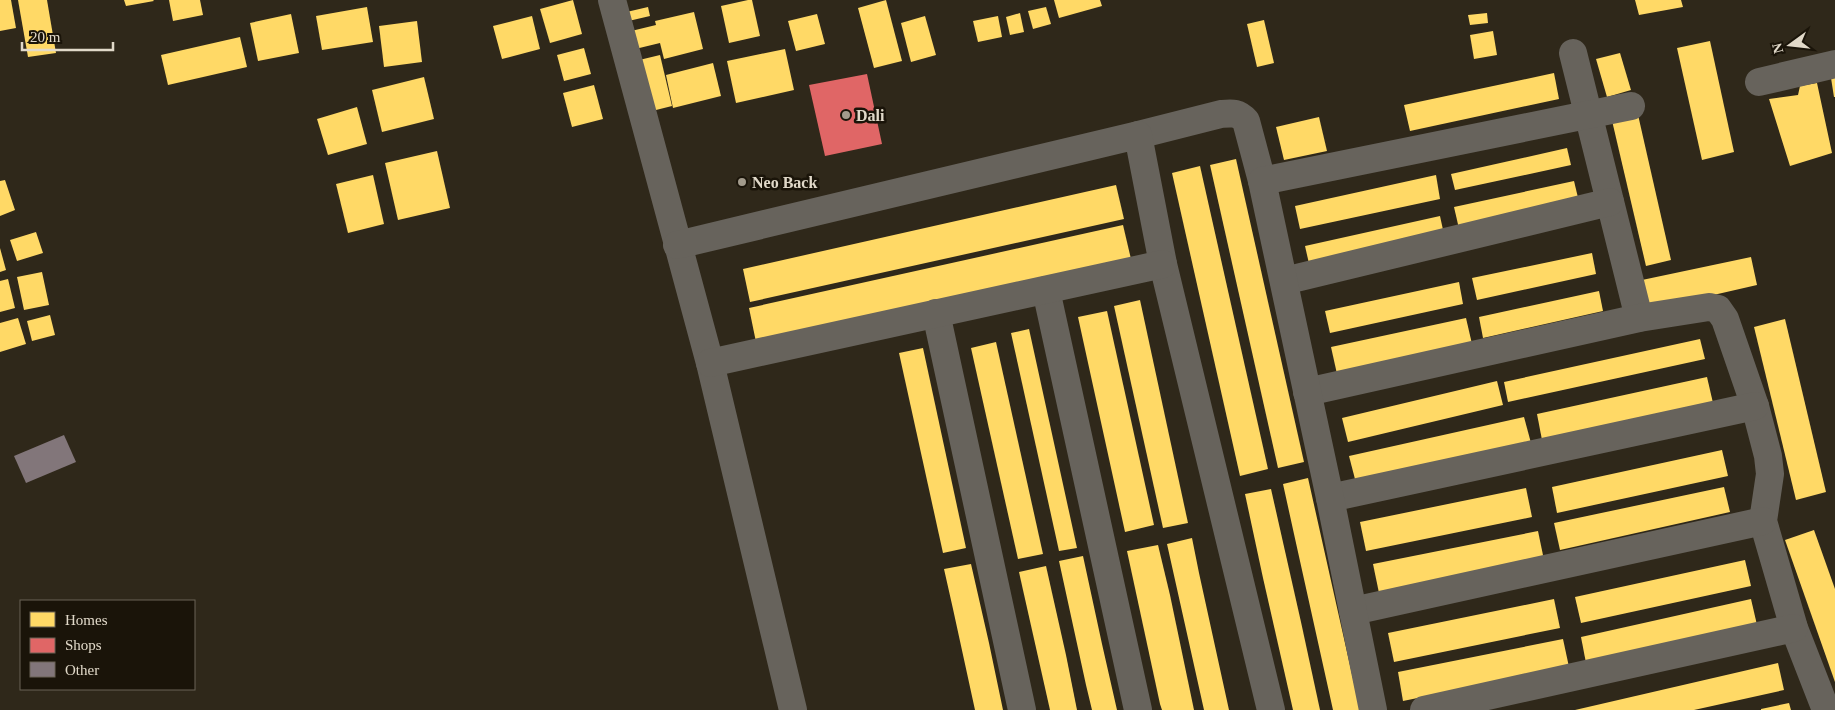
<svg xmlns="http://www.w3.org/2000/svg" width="1835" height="710" font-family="'Times New Roman',serif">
  <rect width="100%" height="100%" fill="#2f281a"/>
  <g fill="#ffd966">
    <polygon points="0,0 11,0 16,28 0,31"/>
    <polygon points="18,0 47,0 56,53 28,57"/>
    <polygon points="124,0 153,0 154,1 126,6"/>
    <polygon points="169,0 200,0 203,15 173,21"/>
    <polygon points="573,0 582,34 550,43 540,9"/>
    <polygon points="748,0 752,0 760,36 729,43 721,6"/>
    <polygon points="886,0 902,61 874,68 858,8"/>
    <polygon points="1054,0 1100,0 1102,6 1059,18"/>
    <polygon points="1635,0 1681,0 1683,7 1639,15"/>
    <polygon points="367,7 373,42 322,50 316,16"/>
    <polygon points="648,7 650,16 620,23 618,14"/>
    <polygon points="1046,7 1051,24 1033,29 1028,11"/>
    <polygon points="694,12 703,49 664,59 660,43 627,51 623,33 656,25 655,21"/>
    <polygon points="1020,13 1024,32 1010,35 1006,17"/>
    <polygon points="1487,13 1488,23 1470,25 1468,15"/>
    <polygon points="291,14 299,53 258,61 250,23"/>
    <polygon points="817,14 825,44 796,51 788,21"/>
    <polygon points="532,16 540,49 502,59 493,26"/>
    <polygon points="925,16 936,55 911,62 901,23"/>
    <polygon points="998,16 1002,37 978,42 973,21"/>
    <polygon points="1264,20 1274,63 1257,67 1247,24"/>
    <polygon points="417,21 422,62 384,67 379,26"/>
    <polygon points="1493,31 1497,55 1474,59 1470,35"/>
    <polygon points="240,37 247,67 168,85 161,55"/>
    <polygon points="1710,41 1734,152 1702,160 1677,48"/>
    <polygon points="584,48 591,74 564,81 557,55"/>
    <polygon points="785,49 794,90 736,103 727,61"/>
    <polygon points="1620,53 1631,90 1607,97 1596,59"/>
    <polygon points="660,55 672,106 644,113 631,62"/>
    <polygon points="713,63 721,96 673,108 666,75"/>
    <polygon points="1554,73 1559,99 1410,131 1404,105"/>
    <polygon points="1835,76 1835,97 1834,97 1831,78"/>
    <polygon points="424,77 434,119 382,132 372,90"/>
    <polygon points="1817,83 1832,153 1790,166 1769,99 1798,95 1800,86"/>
    <polygon points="594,85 603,119 572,127 563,93"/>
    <polygon points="1636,106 1671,260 1646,266 1610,112"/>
    <polygon points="357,107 367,144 328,155 317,119"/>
    <polygon points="1319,117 1327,151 1284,160 1276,127"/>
    <polygon points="1567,148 1571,165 1455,190 1451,174"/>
    <polygon points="437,151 450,208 398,220 385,163"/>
    <polygon points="1236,159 1304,462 1278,468 1210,165"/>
    <polygon points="1200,166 1268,469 1240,476 1172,173"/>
    <polygon points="373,175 384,224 348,233 336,184"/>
    <polygon points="1436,175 1440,199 1300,229 1295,206"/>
    <polygon points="5,180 15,210 0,216 0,181"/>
    <polygon points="1574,181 1580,206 1460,233 1454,207"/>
    <polygon points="1116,185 1124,219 750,302 743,269"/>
    <polygon points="1440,216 1445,239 1310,268 1305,246"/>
    <polygon points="1123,225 1131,259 756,342 749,308"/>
    <polygon points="36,232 43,253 17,261 10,240"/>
    <polygon points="0,248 6,270 0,272"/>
    <polygon points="1592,253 1596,274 1477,300 1472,278"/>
    <polygon points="1751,257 1757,285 1648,310 1642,280"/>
    <polygon points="42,272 49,305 24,310 17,277"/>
    <polygon points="8,279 15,308 0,312 0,281"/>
    <polygon points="1459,282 1463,304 1330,333 1325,311"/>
    <polygon points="1599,291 1603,311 1483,338 1479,317"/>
    <polygon points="1140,300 1188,523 1163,528 1114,306"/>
    <polygon points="1107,311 1154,525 1125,532 1078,317"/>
    <polygon points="50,315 55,335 32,341 27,321"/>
    <polygon points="18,318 26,344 0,352 0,323"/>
    <polygon points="1466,318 1472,344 1337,374 1331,347"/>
    <polygon points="1785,319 1826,492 1796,500 1754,327"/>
    <polygon points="1029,329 1077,548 1059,551 1011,333"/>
    <polygon points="1700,339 1705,359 1508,402 1504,382"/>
    <polygon points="996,342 1043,554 1018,559 971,348"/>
    <polygon points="923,348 966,548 943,553 899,353"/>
    <polygon points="1707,377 1713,403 1542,440 1537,414"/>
    <polygon points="1497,381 1503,405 1348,442 1342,418"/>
    <polygon points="1524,417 1531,443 1356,483 1349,456"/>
    <polygon points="1722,450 1728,476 1557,513 1552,487"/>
    <polygon points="1308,478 1338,612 1360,710 1333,710 1294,534 1283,484"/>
    <polygon points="1724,487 1730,512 1560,550 1554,523"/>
    <polygon points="1526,488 1532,517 1366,551 1360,522"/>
    <polygon points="1271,489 1301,622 1320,710 1293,710 1263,578 1245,494"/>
    <polygon points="1814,530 1835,589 1835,682 1785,540"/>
    <polygon points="1538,531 1544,560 1379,593 1373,564"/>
    <polygon points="1192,538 1199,573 1229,710 1204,710 1167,544"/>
    <polygon points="1158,545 1170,595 1194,710 1162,710 1160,704 1127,551"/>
    <polygon points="1083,556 1102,644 1117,710 1092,710 1086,685 1059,561"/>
    <polygon points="1745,560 1751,586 1581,623 1575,597"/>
    <polygon points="971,564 989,643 1003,710 975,710 953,609 944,569"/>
    <polygon points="1046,566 1066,655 1077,710 1050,710 1023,590 1019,572"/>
    <polygon points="1554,599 1560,628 1394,662 1388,633"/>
    <polygon points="1751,599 1757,625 1586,663 1581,637"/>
    <polygon points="1563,639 1569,667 1403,701 1398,672"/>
    <polygon points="1778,663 1784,690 1694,710 1575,710"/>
    <polygon points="1789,703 1791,710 1761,710 1761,709"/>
  </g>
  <polygon fill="#e06666" points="867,74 882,144 825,156 809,85"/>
  <polygon fill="#82767a" points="64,435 76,462 26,483 14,456"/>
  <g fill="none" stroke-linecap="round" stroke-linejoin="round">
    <g stroke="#67635c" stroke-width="28">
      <polyline points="612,0 710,363 793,710"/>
      <polyline points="1573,53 1639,318"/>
      <polyline points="1759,82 1835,64"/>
      <path d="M1138,135l83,-21c11,-1 17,-2 25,7l16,60"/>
      <polyline points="677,245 1138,135 1163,264 1271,710"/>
      <polyline points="1284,281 1610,202"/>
      <polyline points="1046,290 1138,710"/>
      <polyline points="936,313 1022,710"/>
      <polyline points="710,363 1163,264"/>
      <polyline points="1307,392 1639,318 1709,307 1718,309 1725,319 1755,406 1768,456 1770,474 1763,521 1794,628 1826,710"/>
      <polyline points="1330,498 1755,406"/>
      <polyline points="1353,611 1763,521"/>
      <polyline points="1373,710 1330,498 1262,181 1631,106"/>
      <polyline points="1424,710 1794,628"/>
    </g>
  </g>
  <g fill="#a39b8c" stroke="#1a1409" stroke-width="2">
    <circle cx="846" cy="115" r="5"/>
    <circle cx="742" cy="182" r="5"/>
  </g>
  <g text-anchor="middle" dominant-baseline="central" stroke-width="5" stroke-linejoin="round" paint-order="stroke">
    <g font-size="16" font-weight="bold" fill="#e1d9c9" stroke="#1a1409" text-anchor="start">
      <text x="856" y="115">Dali</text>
      <text x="752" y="182">Neo Back</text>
    </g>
  </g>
  <rect x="20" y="600" width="175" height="90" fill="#1a1409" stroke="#6a6356"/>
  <rect x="30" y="612" width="25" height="15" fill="#ffd966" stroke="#6a6356"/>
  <text x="65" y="625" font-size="15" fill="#e1d9c9">Homes</text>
  <rect x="30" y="638" width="25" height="15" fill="#e06666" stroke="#6a6356"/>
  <text x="65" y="650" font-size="15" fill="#e1d9c9">Shops</text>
  <rect x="30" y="662" width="25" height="15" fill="#82767a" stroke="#6a6356"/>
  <text x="65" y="675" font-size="15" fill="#e1d9c9">Other</text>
  <g transform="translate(1790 45) rotate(255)" stroke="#1a1409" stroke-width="4" paint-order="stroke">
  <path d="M0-4L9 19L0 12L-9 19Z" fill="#e1d9c9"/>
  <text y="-8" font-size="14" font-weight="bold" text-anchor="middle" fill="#e1d9c9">N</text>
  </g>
  <path d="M22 42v8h91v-8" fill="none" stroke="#e1d9c9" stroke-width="2.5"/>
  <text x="30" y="42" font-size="15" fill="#e1d9c9" stroke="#1a1409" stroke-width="4" paint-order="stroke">20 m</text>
</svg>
